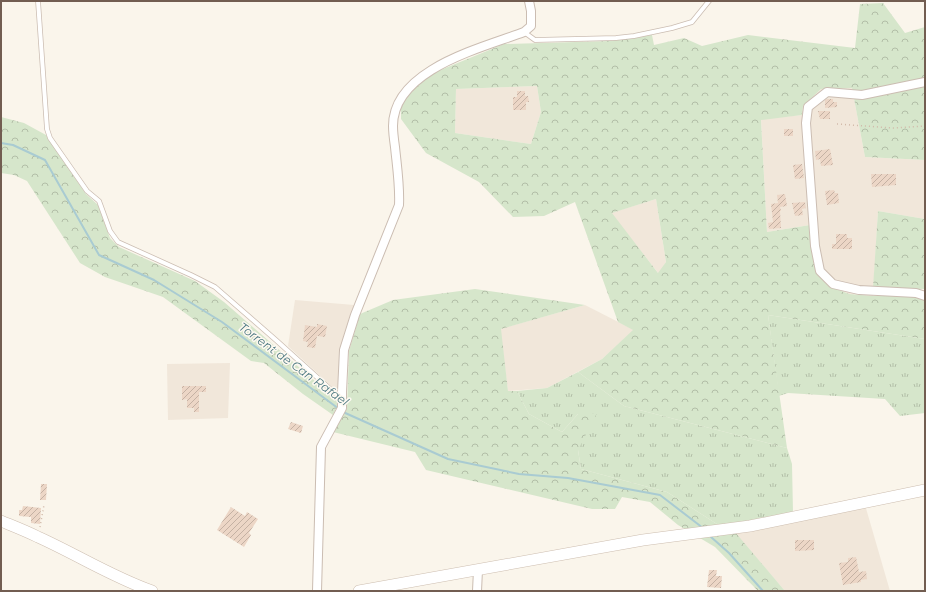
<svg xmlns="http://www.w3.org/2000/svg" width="926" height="592" font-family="Montserrat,sans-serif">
  <defs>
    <pattern id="grass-tufts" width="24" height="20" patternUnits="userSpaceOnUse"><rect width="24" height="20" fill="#d6e6cb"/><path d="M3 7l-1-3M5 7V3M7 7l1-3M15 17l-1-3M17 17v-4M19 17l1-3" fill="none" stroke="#b2bea7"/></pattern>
    <pattern id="forest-crowns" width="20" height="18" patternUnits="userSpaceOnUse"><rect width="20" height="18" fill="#d6e6cb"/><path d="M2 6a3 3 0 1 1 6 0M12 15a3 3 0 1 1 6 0" fill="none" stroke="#b2bea7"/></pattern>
    <pattern id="building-hatch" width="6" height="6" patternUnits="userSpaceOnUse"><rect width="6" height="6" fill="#ecd6c6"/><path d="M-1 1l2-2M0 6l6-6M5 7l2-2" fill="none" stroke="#c4b1a3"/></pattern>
  </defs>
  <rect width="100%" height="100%" fill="#faf5eb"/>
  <g fill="#f1e7da">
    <polygon points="537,86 541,112 531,144 455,133 456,89"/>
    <polygon points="852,88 865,157 925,160 925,219 878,211 873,296 849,294 829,286 820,275 813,258 810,225 767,232 761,119 802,115 803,106 821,89"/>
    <polygon points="656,199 666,262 659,274 611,213"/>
    <polygon points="295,300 354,305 339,354 340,394 288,346"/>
    <polygon points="585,305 634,330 602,359 547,388 508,391 500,329"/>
    <polygon points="230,363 228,418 168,420 167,364"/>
    <polygon points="863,498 890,591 785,591 735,533"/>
  </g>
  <g fill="url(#grass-tufts)">
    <polygon points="768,315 925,339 925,413 900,416 885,399 788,393 779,396"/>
    <polygon points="578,372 624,406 787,448 792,464 793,512 720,526 667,492 581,469 578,450 578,414 562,432 529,414 517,391 547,388"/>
  </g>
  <g fill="url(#forest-crowns)" fill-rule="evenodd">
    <path d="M883,3l22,30 20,-6v133l-60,-3 -13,-69 -31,1 -18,17 -1,9 -41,5 6,112 43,-7 3,33 7,17 9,11 20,8 24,2h40l12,4v39l-157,-24 19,133 -163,-42 -46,-34 24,-13 31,-29 -15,-8 -43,-120 -31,14 -31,1 -34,-35 -53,-29 -25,-34v-14l19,-23 18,-11 66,-27 105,-3 43,-6 2,10 30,-7 18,8 46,-11 107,13 5,-44zM537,86l4,26 -10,32 -76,-11 1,-44zM656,199l10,63 -8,11 -46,-60z"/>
    <polygon points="1,117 24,123 46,135 86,194 98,205 110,238 119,247 195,281 224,302 339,402 333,415 303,394 264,363 251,361 163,297 105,277 80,263 27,181 14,175 1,173"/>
    <polygon points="878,211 925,219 925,289 873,288"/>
    <polygon points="475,289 585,305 501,329 508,391 517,391 529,414 562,432 578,414 597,413 578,450 581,469 667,492 720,526 735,532 785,591 758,591 715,547 678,525 650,502 622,497 615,509 592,509 426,470 415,452 333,432 347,407 349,351 360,314 393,300"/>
  </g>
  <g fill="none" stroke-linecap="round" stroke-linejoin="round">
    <g stroke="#a9cbd2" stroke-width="2">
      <polyline points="1,143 13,145 45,160 99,255 154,280 222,322 339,409"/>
      <polyline points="343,412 448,459 519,474 568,478 660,495 703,528"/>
      <polyline points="711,537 729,553 763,591"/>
    </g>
  </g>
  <g fill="url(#building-hatch)">
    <polygon points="517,91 525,91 525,96 528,96 529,102 526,102 526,110 513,110 513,97 517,97"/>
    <polygon points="827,99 833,99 833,102 837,102 837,107 825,108 825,100"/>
    <polygon points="818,111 830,111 830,119 820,119"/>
    <rect x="784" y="129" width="9" height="7"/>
    <polygon points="830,149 833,165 821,166 820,159 816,160 815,151"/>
    <polygon points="802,164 804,178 795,179 793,165"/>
    <polygon points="871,174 896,174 896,185 872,187"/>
    <polygon points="834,190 835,193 838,193 839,203 827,205 825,191"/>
    <polygon points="785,194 787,206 780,207 781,211 780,211 781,228 769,229 768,223 773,222 771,204 778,203 777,195"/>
    <polygon points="805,202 806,208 802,209 803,215 795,216 792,203"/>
    <polygon points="836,234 847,234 847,238 852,238 852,249 832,249 832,244 836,244"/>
    <polygon points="317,324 327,326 325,337 317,336 315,348 307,347 308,342 303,341 305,325 317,327"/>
    <polygon points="182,386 206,386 206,392 199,392 199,412 194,412 194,408 187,408 187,399 182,400"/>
    <polygon points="291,422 303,426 301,433 288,429"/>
    <polygon points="41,484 47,484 46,500 40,500"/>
    <polygon points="23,506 41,508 40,524 31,523 31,517 19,516 19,510 22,510"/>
    <polygon points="231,507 245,516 247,512 258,519 249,533 251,535 244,547 217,530"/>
    <polygon points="795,540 814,540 814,550 795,551"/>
    <polygon points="856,557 859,572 866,571 867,579 861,580 861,582 843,585 839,563 848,562 848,558"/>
    <polygon points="709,570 717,570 716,576 722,576 721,588 707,587"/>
  </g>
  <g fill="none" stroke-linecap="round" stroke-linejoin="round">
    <g stroke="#cbbdb2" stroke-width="5.5">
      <g id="lane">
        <polyline points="38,1 47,129 50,138 87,191 99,201 110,231 118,242 191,275 215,287 277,341 339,397 342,398"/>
        <polyline points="524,32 535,40 616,38 634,36 672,28 692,22 709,1"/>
      </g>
    </g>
    <g stroke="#cbbdb2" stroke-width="10">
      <g id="street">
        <polyline points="925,82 862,95 827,92 808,107 806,123 815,246 820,271 833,284 859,290 916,293 925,296"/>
        <path d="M317,591l4,-144 21,-39v-16l2,-42 11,-35 44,-110c1,-19 -2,-38 -4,-58 -1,-7 -2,-14 -2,-21 0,-57 89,-78 131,-94l7,-6v-15l-2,-10"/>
        <polyline points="477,591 478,570"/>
      </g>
    </g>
    <g stroke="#cdbeb0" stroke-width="12">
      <g id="secondary">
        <path d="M1,521c12,5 25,10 37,16 38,17 74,40 114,54"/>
        <polyline points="359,591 643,540 750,526 925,490"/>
      </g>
    </g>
    <g stroke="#d1b9a9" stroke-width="1.5" stroke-dasharray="1 3" stroke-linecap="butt">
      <polyline points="837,124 893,128 925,126"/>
      <polyline points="40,527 44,505"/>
    </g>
    <use href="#lane" stroke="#fff" stroke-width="4"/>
    <use href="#street" stroke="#fff" stroke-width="8"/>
    <use href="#secondary" stroke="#fff" stroke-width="11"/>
  </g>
  <g text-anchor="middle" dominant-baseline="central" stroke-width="3" stroke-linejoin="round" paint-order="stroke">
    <g font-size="12" font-style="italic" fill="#4d7982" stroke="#fdf9f1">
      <text transform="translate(294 364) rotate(36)">Torrent de Can Rafael</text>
    </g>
  </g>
  <rect width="926" height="592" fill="none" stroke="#725d51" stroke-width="4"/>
</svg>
